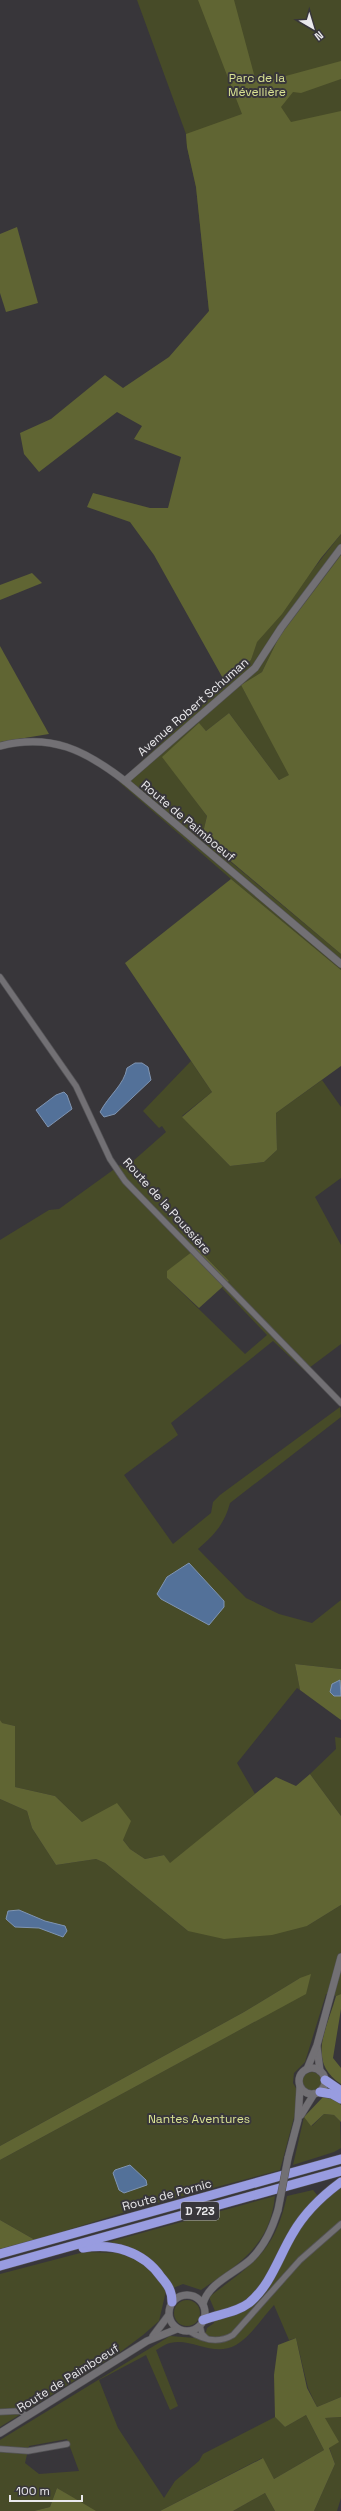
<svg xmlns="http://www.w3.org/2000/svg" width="341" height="2511" font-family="'Space Grotesk',sans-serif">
  <rect width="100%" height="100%" fill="#38363a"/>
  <g fill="#474b28" fill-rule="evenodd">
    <polygon points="137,0 341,0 341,305 205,319 209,311 196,187 187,147 186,134"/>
    <polygon points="341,534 341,555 279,637 262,672 241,685 290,775 279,780 229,713 206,731 199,724 163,757 207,816 202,838 341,954 341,970 231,879 119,782 251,660 256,642"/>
    <path d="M191,1061l21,31 -30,24 48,50 34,-4 13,-12 -1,-37 46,-33 19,27v71l-26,19 26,48v99l-36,27 -32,-30 -102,82 7,12 -54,40 49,69 38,-31 2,-11 7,-7 120,-88 1,10 -111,86c-6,22 -16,32 -32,46l48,49 33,16 33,9 29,-23v69l-46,-5 5,26 -3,-2 -60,75 18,31 -85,70 -6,-9 -19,4 -15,-10 -7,-9 -41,-18 -27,-26 -40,-9v-61l-14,-3 -1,-3v-480l49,-30 10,-1 61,-44 4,4 42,-37 -4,-6 -3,2 -16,-17zM197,1248l32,33 -7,7 45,47 -22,19 -78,-76z"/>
    <polygon points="335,1737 341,1738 341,1816 310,1774 336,1749"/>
    <polygon points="0,1799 27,1811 32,1828 56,1865 96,1859 105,1863 188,1931 307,1926 341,1905 341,1994 336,1996 326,1994 305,2062 294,2073 293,2083 300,2095 280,2170 142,2207 35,2240 0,2220 0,2160 265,2016 300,1978 244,2012 0,2146"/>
    <circle cx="312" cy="2082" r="10"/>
    <polygon points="324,2114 334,2115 340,2121 341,2148 334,2152 293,2165 304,2117 312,2126"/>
    <path d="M341,2185v212l-24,10 -9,-19 -12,-50 -7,2 -15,-35c-12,13 -23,31 -38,40 -23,13 -44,-8 -66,-2 -5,1 -10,5 -14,7l22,56 -8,4 -24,-55 -47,25 19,48 46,70 11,-17 24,-20 4,-7 72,-37 10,10 21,-12 18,35 -50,29 -12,-21 -102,53h-66l-37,-23 -7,19 -16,4h-34v-71l170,-104 25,2 11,-6 1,-4 7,-5 1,-12 -6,-14c43,-33 65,-43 78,-101l26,-6 9,11zM67,2439l12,32 -40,3 -14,-11 4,-17z"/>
    <path d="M275,2196c-5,50 -36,68 -74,94l-18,-6 -17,7 -7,30 -16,14 -24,18 -119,74v-153l84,-22 35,1 1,-8 -11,-3z"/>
    <circle cx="187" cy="2313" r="13"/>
    <polygon points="341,2417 341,2498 337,2511 314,2511 335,2464 329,2447 325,2418"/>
    <polygon points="265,2493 275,2511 233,2511"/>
  </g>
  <g fill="#606533">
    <polygon points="198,0 234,0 255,78 271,80 341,61 341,79 301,93 293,92 281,107 291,122 341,111 341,534 321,558 282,614 257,642 251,660 225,682 154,555 130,522 87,507 93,493 150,508 168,508 181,457 134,439 142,426 117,412 39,472 24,454 20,433 51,419 105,375 123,388 169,357 209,311 196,187 187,147 186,134 242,114"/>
    <polygon points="17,227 38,303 6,312 0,293 0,234"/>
    <polygon points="341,555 341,954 202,837 207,816 162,757 199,723 206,731 229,713 279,780 289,775 241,685 262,672 279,637"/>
    <polygon points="32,573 42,583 0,600 0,585"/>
    <polygon points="0,646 49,734 0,742"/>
    <polygon points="231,879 341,970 341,1066 276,1113 277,1150 264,1162 230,1166 182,1117 212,1092 125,963"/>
    <polygon points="197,1248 229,1281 199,1308 167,1278 167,1271"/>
    <polygon points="295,1664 341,1669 341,1720 300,1690"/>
    <polygon points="0,1720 2,1723 15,1726 15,1787 55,1796 82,1822 117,1803 131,1821 123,1840 130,1849 145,1859 164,1855 170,1863 276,1777 296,1786 310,1774 341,1816 341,1905 307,1926 272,1935 224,1939 188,1931 105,1863 96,1859 56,1865 32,1828 27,1811 0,1799"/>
    <polygon points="311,1974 306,1994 0,2160 0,2146 244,2012 300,1978"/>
    <path d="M341,1994v15l-8,49 8,10v16c-35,-23 -14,-55 -5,-88z"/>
    <polygon points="323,2097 336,2100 341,2105 341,2122 334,2115 324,2114 311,2126 304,2117"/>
    <polygon points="0,2220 35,2240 0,2249"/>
    <polygon points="296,2338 307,2388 317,2407 341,2397 341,2417 325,2418 339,2442 329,2448 335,2464 314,2511 275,2511 265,2493 233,2511 160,2511 263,2458 274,2479 324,2450 306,2415 285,2427 275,2417 274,2375 278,2345"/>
    <polygon points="57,2488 96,2511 34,2511 50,2507"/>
  </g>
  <g fill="#537199" stroke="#8095b2">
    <path d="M135,1063h7l6,4 3,13 -36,34 -11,3 -4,-5c9,-17 24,-27 27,-44z"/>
    <polygon points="64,1092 67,1095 72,1109 48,1127 36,1110 56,1095"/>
    <polygon points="189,1563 224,1601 224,1607 209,1625 161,1599 157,1594 167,1577"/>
    <polygon points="340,1680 341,1696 334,1696 330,1692 332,1684"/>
    <polygon points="19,1910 45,1921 65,1926 67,1931 63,1937 39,1928 15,1927 6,1919 8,1911"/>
    <polygon points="130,2165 146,2180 147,2185 124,2193 119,2190 113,2173 115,2170"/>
  </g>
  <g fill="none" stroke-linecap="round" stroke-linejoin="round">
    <g stroke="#545356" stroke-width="7">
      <g id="minor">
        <polyline points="0,977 76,1086 110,1159 125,1181 341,1403"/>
        <polyline points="200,2326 202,2334 206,2338"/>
        <path d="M189,2331c14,9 29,13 44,4l67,-75 41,-36"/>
        <polyline points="0,2412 20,2411 27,2416"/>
        <polyline points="0,2449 28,2451 67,2444"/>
      </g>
    </g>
    <g stroke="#545356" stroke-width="8">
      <g id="tertiary">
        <path d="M0,746c51,-13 85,4 125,35l216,183"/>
        <polyline points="125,781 255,668 281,628 341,548"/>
        <polyline points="317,2047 320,2071"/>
        <circle cx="312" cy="2081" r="13"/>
        <polyline points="307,2069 317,2045 341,1957"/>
        <polyline points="301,2115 314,2094"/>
        <polyline points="288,2158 298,2120 300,2087"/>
        <circle cx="187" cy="2313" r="18"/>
        <path d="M203,2304c5,-21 33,-31 48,-45 14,-14 21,-30 27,-49"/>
        <polyline points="153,2336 168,2316"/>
        <polyline points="0,2433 147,2341 177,2329"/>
      </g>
    </g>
    <g stroke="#545356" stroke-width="10">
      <g id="trunk">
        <polyline points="325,2080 341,2091"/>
        <polyline points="320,2092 332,2094 341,2099"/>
        <path d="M83,2248c30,-5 60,3 78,29 7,8 11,14 11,25"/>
        <polyline points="0,2254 341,2159"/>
        <polyline points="0,2266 341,2171"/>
        <path d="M203,2320c15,-6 33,-7 46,-17 22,-18 30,-47 44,-70 12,-21 29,-37 48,-51"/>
      </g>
    </g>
    <use href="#minor" stroke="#727074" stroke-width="5.5"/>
    <use href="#tertiary" stroke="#727074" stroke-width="7"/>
    <use href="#trunk" stroke="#989ce0" stroke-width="9"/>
    <g stroke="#545356" stroke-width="8" stroke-linecap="butt">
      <polyline id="tertiary-bridge" points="278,2210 288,2158"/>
    </g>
    <use href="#tertiary-bridge" stroke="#727074" stroke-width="7"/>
  </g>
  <g text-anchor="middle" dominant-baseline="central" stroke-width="4" stroke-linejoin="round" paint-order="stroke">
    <rect fill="#38363a" stroke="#b5b3b7" stroke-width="1" x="181" y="2202" width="38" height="18" rx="3"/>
    <g font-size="11" font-weight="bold" fill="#eae9ec">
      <text x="200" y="2211">D 723</text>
    </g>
    <g font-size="12" fill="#d9e293" stroke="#38363a">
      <text x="257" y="78">Parc de la<tspan x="257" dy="14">Mévellière</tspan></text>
      <text x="199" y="2119">Nantes Aventures</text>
    </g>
    <g font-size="12" fill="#eae9ec" stroke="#38363a">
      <text transform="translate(193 707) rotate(-41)">Avenue Robert Schuman</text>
      <text transform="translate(188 821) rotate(40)">Route de Paimboeuf</text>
      <text transform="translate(167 1206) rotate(48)">Route de la Poussière</text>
      <text transform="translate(167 2195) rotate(-15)">Route de Pornic</text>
      <text transform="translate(68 2378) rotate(-32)">Route de Paimboeuf</text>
    </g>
  </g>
  <g transform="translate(313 28) rotate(142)" stroke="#38363a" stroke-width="3" paint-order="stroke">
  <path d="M0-3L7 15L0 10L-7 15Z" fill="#eae9ec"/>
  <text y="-6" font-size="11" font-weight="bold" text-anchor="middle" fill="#eae9ec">N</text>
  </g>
  <path d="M10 2495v6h72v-6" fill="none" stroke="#eae9ec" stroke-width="2"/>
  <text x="16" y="2495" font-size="12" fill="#eae9ec" stroke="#38363a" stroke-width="3" paint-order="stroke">100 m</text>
</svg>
